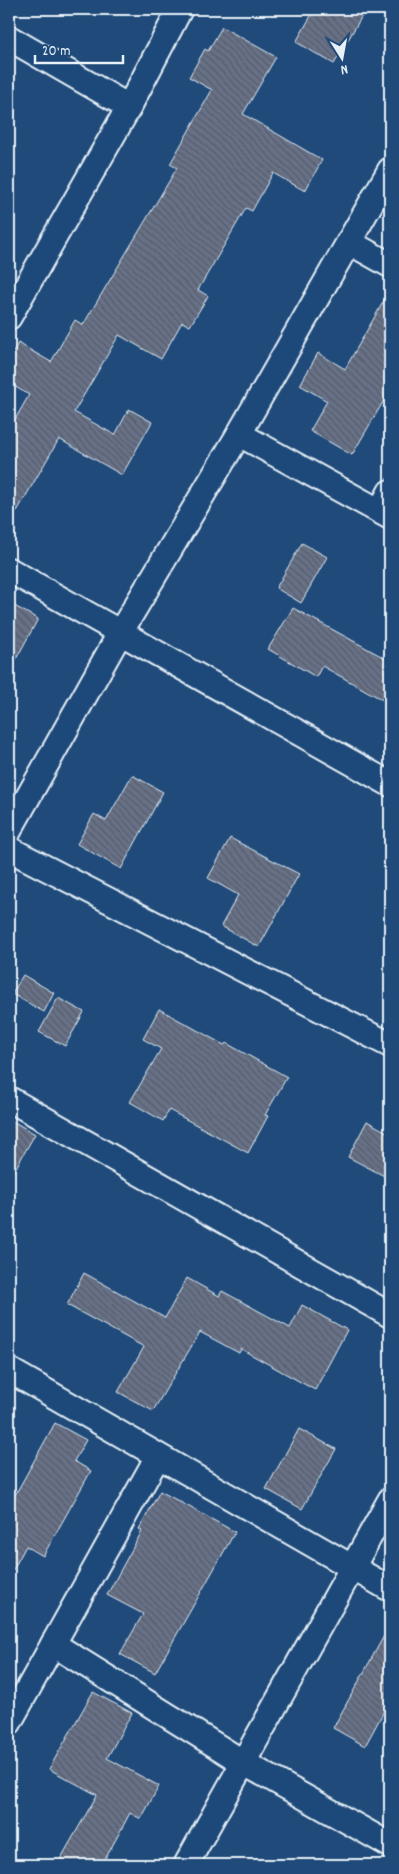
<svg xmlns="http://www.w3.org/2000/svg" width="399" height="1874" font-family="Dekko,sans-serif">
  <defs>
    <pattern id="building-back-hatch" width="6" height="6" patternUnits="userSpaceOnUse" patternTransform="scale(1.25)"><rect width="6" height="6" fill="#677187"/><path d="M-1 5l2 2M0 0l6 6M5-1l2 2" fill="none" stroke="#565c68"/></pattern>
  </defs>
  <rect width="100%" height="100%" fill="#1f4a7a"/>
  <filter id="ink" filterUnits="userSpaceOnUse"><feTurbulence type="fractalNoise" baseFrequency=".02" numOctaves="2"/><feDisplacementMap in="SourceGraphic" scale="10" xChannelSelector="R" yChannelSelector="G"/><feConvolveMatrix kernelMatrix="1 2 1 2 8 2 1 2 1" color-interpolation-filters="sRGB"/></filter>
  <g filter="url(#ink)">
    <g fill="url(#building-back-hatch)" stroke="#e8f1f8">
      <polygon points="315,9 366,9 334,64 296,42"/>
      <polygon points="222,27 276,57 243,114 322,160 305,191 273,173 252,211 246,208 198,290 208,296 190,326 182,322 161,359 119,335 74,412 115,435 129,409 152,422 122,475 59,439 9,525 9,430 29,395 9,383 9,360 18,343 51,362 75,320 83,325 177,168 170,164 212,90 189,77 205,49 208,51"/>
      <polygon points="390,290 390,390 352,455 310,431 327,401 300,385 318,353 345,369"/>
      <polygon points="302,543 327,557 301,603 276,588"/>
      <polygon points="9,603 38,619 9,672"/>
      <polygon points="293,608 390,661 390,704 322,666 316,677 268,649"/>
      <polygon points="132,775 163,792 121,869 77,844 94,814 106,821"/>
      <polygon points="230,838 299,874 259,947 221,926 238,895 208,878"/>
      <polygon points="23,975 54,993 44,1012 12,994"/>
      <polygon points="58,998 84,1012 65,1046 39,1032"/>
      <polygon points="159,1009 224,1045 226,1043 287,1077 265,1115 268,1116 248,1153 169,1110 163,1121 130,1102 161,1049 143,1039"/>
      <polygon points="9,1119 35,1134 9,1180"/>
      <polygon points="367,1121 390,1134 390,1179 348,1157"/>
      <polygon points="84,1273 165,1318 187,1278 219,1296 222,1291 290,1328 302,1305 347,1330 315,1390 241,1349 239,1353 200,1332 153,1411 118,1392 144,1347 67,1305"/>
      <polygon points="55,1423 86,1440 74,1461 91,1471 43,1556 26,1546 9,1577 9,1506"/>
      <polygon points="299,1429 336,1449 302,1509 266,1489"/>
      <polygon points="160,1491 235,1532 155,1673 120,1654 143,1614 107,1595 142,1531 139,1529"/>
      <polygon points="390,1625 390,1700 365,1746 333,1728"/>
      <polygon points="93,1692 132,1713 107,1758 159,1786 141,1819 130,1813 102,1865 57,1865 97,1795 49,1769"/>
    </g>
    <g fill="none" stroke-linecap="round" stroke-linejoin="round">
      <g stroke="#e8f1f8" stroke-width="28">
        <g id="street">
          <polyline points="9,38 129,107"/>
          <polyline points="349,242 390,265"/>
          <polyline points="9,317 129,107 180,9"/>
          <polyline points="239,434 390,517"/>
          <polyline points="380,511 390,492"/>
          <polyline points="9,570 390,784"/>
          <polyline points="9,831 120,633 239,434 390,170"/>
          <polyline points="9,849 390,1045"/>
          <polyline points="9,1099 390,1315"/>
          <polyline points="9,1370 390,1589"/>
          <polyline points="53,1644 244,1763 390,1845"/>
          <polyline points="9,1723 158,1456"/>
          <polyline points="186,1865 390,1500"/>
        </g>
      </g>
      <use href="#street" stroke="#1f4a7a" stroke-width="24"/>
    </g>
  </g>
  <rect width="399" height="1874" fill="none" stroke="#1f4a7a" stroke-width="30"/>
  <rect x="15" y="15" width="369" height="1844" fill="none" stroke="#e8f1f8" stroke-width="2" filter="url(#ink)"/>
  <g transform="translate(342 58) rotate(169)" stroke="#1f4a7a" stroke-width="4" paint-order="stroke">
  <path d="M0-4L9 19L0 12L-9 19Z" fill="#e8f1f8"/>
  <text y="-8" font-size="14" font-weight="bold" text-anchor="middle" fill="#e8f1f8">N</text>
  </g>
  <path d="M35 55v8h88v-8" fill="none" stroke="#e8f1f8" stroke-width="2.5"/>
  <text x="42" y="55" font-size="15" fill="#e8f1f8" stroke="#1f4a7a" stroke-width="4" paint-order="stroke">20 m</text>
</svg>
